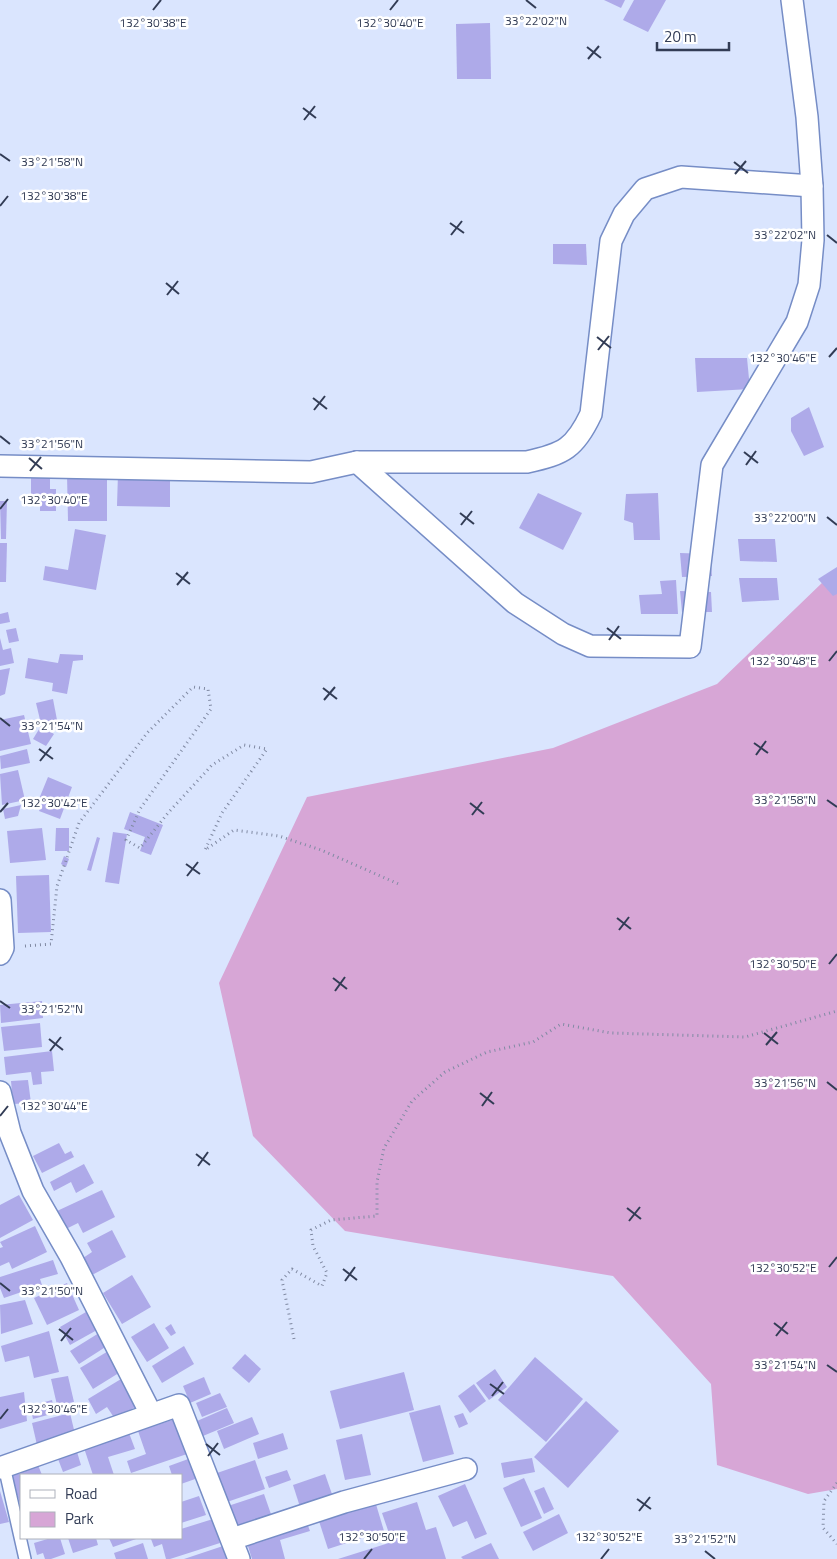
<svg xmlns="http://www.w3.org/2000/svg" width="837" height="1559" font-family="'Titillium Web',sans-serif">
  <rect width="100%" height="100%" fill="#dae5fe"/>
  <polygon fill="#d7a6d6" points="824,581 837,582 837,1489 808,1494 717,1465 711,1384 613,1276 345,1231 253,1136 219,983 307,797 553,748 717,684"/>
  <g fill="#aeaae9">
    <polygon points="604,0 625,0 621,8"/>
    <polygon points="634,0 666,0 648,32 623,20"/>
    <polygon points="490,23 491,79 457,79 456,24"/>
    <polygon points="553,244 586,244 587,265 553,264"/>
    <polygon points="695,358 747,358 750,389 697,392"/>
    <polygon points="809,407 824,447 804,456 791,431 791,418"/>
    <polygon points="31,471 50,472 50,489 56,489 56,511 40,511 40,495 31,495"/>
    <polygon points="118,473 170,474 170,507 117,506"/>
    <polygon points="67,474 107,474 107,521 68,521"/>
    <polygon points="538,493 582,513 563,550 519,528"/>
    <polygon points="658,493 660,540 634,540 633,523 624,520 626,494"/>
    <polygon points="0,501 7,501 6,539 1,539"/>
    <polygon points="75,529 106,535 96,590 43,580 45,566 68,570"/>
    <polygon points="738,539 775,539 777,562 740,561"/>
    <polygon points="0,543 7,543 6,582 0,582"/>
    <polygon points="680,553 710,554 712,576 682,577"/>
    <polygon points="837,567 837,594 833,596 818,579"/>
    <polygon points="739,578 777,578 779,600 742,602"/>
    <polygon points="676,580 678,614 641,614 639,595 662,594 660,581"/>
    <polygon points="680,591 711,592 712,612 682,612"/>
    <polygon points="8,612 10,622 0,624 0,614"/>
    <polygon points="16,628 19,641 9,643 6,630"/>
    <polygon points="0,638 3,650 11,648 14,663 0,666"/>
    <polygon points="60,654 83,655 83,660 73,661 67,694 52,691 53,683 25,678 28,658 58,663"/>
    <polygon points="10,668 5,694 0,696 0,670"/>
    <polygon points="53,699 57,720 41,724 36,703"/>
    <polygon points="24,715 31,744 0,751 0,720"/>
    <polygon points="41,726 54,734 46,746 33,739"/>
    <polygon points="27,749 30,763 1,769 0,756"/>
    <polygon points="18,770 25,800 2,805 0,774"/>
    <polygon points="48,777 72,787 60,819 39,811 43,801 39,799"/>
    <polygon points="21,805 18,816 5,819 3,809"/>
    <polygon points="130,812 163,825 151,855 140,851 145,837 124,829"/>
    <polygon points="42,828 46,860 10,863 7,831"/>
    <polygon points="56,828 69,828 69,851 55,851"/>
    <polygon points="113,832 127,834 119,884 105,882"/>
    <polygon points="97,837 100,838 91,871 87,870"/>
    <polygon points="64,856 69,859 66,867 61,864"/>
    <polygon points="49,875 51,932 18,933 16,876"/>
    <polygon points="42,1001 43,1018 1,1023 0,1005"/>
    <polygon points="40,1023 42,1047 4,1051 1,1027"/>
    <polygon points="52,1051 54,1071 41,1072 42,1084 33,1085 31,1072 6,1075 4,1057"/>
    <polygon points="28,1080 31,1103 13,1104 11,1081"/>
    <polygon points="59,1143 65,1154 71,1151 74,1157 42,1173 33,1156"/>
    <polygon points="84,1164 94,1183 76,1193 71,1182 54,1191 50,1182"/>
    <polygon points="102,1190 115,1217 83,1233 78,1223 66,1229 57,1211"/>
    <polygon points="19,1195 33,1220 0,1238 0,1205"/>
    <polygon points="35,1226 47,1252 12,1269 9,1262 0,1266 0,1248 3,1247 0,1242"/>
    <polygon points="112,1230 126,1257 92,1275 83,1258 92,1252 87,1243"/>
    <polygon points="53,1260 58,1274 40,1279 42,1285 4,1298 0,1288 0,1277"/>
    <polygon points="132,1275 151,1307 122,1324 103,1293"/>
    <polygon points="67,1283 79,1310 47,1325 34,1298"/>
    <polygon points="25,1300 33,1324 1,1334 0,1305"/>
    <polygon points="86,1312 97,1330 70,1345 60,1327"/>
    <polygon points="154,1323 169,1348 147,1362 131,1337"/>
    <polygon points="171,1324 176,1333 171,1336 165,1328"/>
    <polygon points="49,1331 59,1372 34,1378 29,1356 5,1362 1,1346"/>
    <polygon points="99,1333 107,1346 79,1364 70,1351"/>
    <polygon points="184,1346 194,1364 162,1383 152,1366"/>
    <polygon points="110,1350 122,1371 93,1389 80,1368"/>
    <polygon points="245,1354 261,1369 249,1383 232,1368"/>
    <polygon points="535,1357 583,1399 546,1442 498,1400"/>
    <polygon points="495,1369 507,1387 489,1400 476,1383"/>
    <polygon points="404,1372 414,1410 340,1429 330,1391"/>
    <polygon points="68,1376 74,1402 57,1405 51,1379"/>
    <polygon points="126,1376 142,1403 115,1419 107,1407 96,1414 88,1399"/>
    <polygon points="204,1377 211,1394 190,1403 183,1386"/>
    <polygon points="474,1384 486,1401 470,1413 458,1396"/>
    <polygon points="24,1392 27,1421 0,1429 0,1397"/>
    <polygon points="220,1393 227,1407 202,1417 196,1403"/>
    <polygon points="52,1400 55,1413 33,1419 30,1406"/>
    <polygon points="586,1401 619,1431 568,1488 534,1457"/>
    <polygon points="440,1405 454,1454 423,1462 409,1413"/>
    <polygon points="227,1408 234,1423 203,1436 197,1421"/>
    <polygon points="70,1413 75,1434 37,1445 32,1423"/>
    <polygon points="463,1413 468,1424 459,1428 454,1416"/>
    <polygon points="252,1417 259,1434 224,1449 217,1431"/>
    <polygon points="175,1419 187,1454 131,1473 127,1461 146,1454 138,1431"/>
    <polygon points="129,1433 135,1449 108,1457 114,1475 93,1475 84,1448"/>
    <polygon points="283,1433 288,1449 258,1459 253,1443"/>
    <polygon points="362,1434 371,1475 345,1480 336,1440"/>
    <polygon points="77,1452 81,1465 63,1472 58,1459"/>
    <polygon points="191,1458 198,1478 181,1484 181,1475 172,1475 169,1466"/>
    <polygon points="532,1458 535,1472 504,1478 501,1463"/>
    <polygon points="255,1460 265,1489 227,1502 217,1473"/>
    <polygon points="38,1465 42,1475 21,1475 21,1506 10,1474"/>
    <polygon points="287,1470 291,1480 269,1488 265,1477"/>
    <polygon points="325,1474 334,1500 301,1510 293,1485"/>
    <polygon points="524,1478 542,1518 521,1527 503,1488"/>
    <polygon points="465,1484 487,1534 475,1539 467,1521 453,1527 438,1496"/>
    <polygon points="544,1487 554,1509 544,1514 534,1491"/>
    <polygon points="0,1491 9,1522 0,1524"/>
    <polygon points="264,1494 273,1520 236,1532 228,1506"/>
    <polygon points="199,1496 206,1515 181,1523 181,1502"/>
    <polygon points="375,1501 384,1531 328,1549 318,1518"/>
    <polygon points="417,1502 426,1530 436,1527 446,1559 338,1559 392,1542 382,1513"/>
    <polygon points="559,1514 568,1533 533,1551 523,1532"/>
    <polygon points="213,1519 220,1543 170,1559 166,1559 162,1544 154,1547 151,1539 181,1538 181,1529"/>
    <polygon points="307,1523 310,1531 280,1540 285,1559 252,1559 247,1543"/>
    <polygon points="51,1538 60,1538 65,1554 51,1559 45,1559 43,1553 37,1555 34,1543"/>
    <polygon points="68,1538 96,1538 98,1545 73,1553"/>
    <polygon points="109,1538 139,1538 113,1547"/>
    <polygon points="143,1543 148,1559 116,1559 114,1553"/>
    <polygon points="491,1543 499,1559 463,1559 461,1557"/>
    <polygon points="223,1546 227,1559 184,1559"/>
  </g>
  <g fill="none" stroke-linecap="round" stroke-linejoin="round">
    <g stroke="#768dc6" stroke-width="14">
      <polyline id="lane" points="4,1466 25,1559"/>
    </g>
    <g stroke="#768dc6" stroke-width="24">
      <g id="street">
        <polyline points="357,462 515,603 563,634 590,646 690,647 712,465 797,322 809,285 813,240 812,186 807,117 792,0"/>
        <path d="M0,466l311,6 46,-10h170c37,-8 48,-14 64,-48l20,-173 13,-27 21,-25 36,-12 131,9"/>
        <polyline points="0,900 3,948 0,954"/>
        <polyline points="0,1092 10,1133 33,1191 71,1257 151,1414"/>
        <polyline points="0,1468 179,1405 239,1559"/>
        <polyline points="232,1539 344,1502 466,1469"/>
      </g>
    </g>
    <g stroke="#808aa3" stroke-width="3" stroke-dasharray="1 4" stroke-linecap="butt">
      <polyline points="25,946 51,944 57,886 79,823 147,733 193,687 208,689 211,709 140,809 126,840 140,848 168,813 212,765 244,745 267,749 222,813 205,850 234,830 279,836 321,850 401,885"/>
      <polyline points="294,1339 282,1280 292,1269 322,1286 327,1273 313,1246 311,1230 331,1220 377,1216 377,1182 384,1148 412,1101 445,1072 487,1052 533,1042 561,1024 611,1033 745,1037 837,1011"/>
      <polyline points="837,1483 824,1501 823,1528 837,1544"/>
    </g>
    <use href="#lane" stroke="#fff" stroke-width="11"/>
    <use href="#street" stroke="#fff" stroke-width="21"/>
  </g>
  <path fill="none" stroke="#323c55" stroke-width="2" d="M526,0l10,8M153,10l8,-10M390,10l8,-10M587,47l14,11M588,59l11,-13M303,108l13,10M304,120l11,-14M0,154l10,7M734,162l14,11M735,174l11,-13M0,206l8,-10M450,223l14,10M451,235l11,-14M827,235l10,8M166,283l13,11M167,295l11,-14M597,337l14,11M598,350l11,-14M829,357l8,-9M313,398l14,11M314,410l11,-14M0,436l10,8M744,452l14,11M29,458l13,11M746,465l10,-14M30,471l11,-14M0,509l8,-10M460,513l14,11M827,517l10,8M461,525l11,-14M176,573l14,11M177,585l11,-13M607,628l14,11M609,640l10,-14M829,661l8,-10M323,688l14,11M324,700l11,-13M0,718l10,8M754,743l14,10M39,749l14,10M756,755l10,-14M40,761l11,-14M827,800l10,7M470,803l14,11M0,812l8,-9M472,815l10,-13M186,864l14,10M187,876l11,-14M617,918l14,11M619,930l10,-13M829,964l8,-10M333,978l14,11M335,991l10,-14M0,1001l10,7M764,1033l14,11M49,1039l14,11M766,1045l11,-13M50,1051l11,-14M827,1082l10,8M480,1093l14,11M482,1106l10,-14M0,1116l8,-10M196,1154l14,11M198,1166l10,-14M627,1208l14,11M629,1221l11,-14M829,1267l8,-10M343,1269l14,11M345,1281l10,-14M0,1283l10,8M774,1323l14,11M59,1329l14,11M776,1336l11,-14M61,1341l10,-13M827,1365l10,7M490,1384l14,10M492,1396l11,-14M0,1419l8,-10M206,1444l14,11M208,1456l10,-13M637,1499l14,10M639,1511l11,-14M705,1551l10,8M364,1559l8,-10M601,1559l8,-10"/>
  <g font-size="12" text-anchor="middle" fill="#323c55" stroke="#fff" stroke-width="5" stroke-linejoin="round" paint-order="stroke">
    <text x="536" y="25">33°22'02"N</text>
    <text x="153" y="27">132°30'38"E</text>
    <text x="390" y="27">132°30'40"E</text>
    <text x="52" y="166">33°21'58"N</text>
    <text x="54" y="200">132°30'38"E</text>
    <text x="785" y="239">33°22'02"N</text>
    <text x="783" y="362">132°30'46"E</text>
    <text x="52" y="448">33°21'56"N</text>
    <text x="54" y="504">132°30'40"E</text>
    <text x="785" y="522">33°22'00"N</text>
    <text x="783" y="665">132°30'48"E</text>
    <text x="52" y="730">33°21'54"N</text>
    <text x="785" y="804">33°21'58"N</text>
    <text x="54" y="807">132°30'42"E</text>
    <text x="783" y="968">132°30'50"E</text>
    <text x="52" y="1013">33°21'52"N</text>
    <text x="785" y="1087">33°21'56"N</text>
    <text x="54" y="1110">132°30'44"E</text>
    <text x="783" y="1272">132°30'52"E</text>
    <text x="52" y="1295">33°21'50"N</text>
    <text x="785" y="1369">33°21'54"N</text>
    <text x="54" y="1413">132°30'46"E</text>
    <text x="372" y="1541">132°30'50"E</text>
    <text x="609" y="1541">132°30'52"E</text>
    <text x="705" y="1543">33°21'52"N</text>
  </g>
  <rect x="20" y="1474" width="162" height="65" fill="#ffffff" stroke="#adb1bb"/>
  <rect x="30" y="1490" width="25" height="8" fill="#ffffff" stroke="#adb1bb"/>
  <text x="65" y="1499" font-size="15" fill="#323c55">Road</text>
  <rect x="30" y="1512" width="25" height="15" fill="#d7a6d6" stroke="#adb1bb"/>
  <text x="65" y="1524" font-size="15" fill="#323c55">Park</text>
  <path d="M657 42v8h72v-8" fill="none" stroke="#323c55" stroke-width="2.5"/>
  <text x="664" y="42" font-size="15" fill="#323c55" stroke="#ffffff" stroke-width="4" paint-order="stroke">20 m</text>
</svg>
